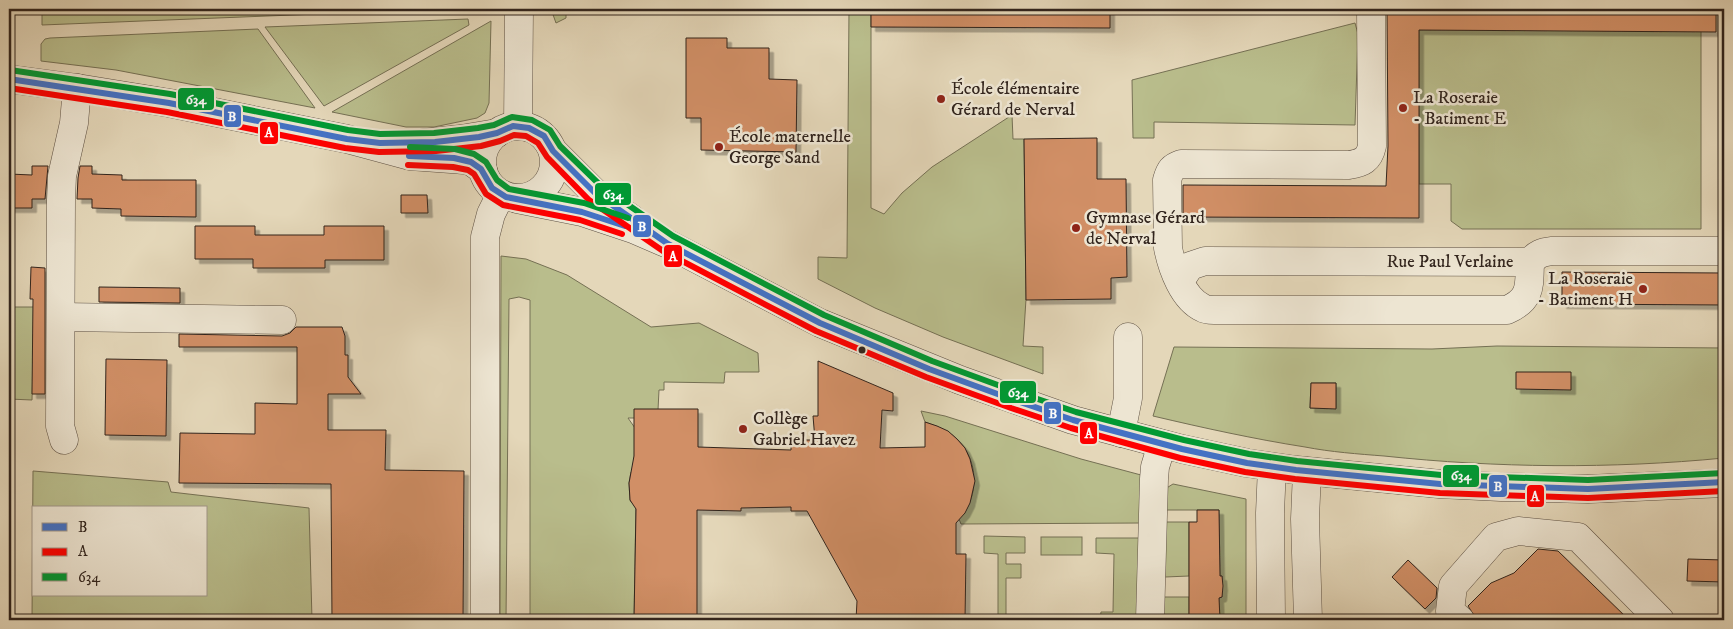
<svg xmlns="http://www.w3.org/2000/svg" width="1733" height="629" font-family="'IM FELL DW Pica',serif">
  <defs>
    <filter id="shadow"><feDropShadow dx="4.5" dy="4.5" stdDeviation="0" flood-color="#0004"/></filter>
  </defs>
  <rect width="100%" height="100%" fill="#e4d7b9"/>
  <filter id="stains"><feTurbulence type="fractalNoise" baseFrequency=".004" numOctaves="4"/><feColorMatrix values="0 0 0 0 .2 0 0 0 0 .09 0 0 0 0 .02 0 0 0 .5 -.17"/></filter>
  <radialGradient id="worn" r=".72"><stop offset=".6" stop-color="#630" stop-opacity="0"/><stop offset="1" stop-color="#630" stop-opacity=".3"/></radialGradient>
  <g fill="#b9bd8c" stroke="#757054" fill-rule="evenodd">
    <polygon points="42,9 443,9 42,25"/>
    <polygon points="551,9 566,9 566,18 556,23"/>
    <polygon points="849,9 871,9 871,208 884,214 902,193 932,167 1012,115 1013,139 1024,139 1026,299 1023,346 1043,347 1043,374 943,337 875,308 818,279 818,257 847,258"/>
    <polygon points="468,19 469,25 324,106 265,27"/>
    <polygon points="491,21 489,103 485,113 477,118 434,127 406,127 332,112"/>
    <polygon points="1355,23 1358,34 1355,125 1154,122 1154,138 1133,138 1132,80"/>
    <polygon points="258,29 315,108 116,70 41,61 41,44 45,39 50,38"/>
    <polygon points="1419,30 1701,31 1701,229 1462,229 1451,221 1451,184 1419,184"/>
    <polygon points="501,256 526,259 567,275 651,327 699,323 758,353 759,372 725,372 724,383 664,382 664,390 659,390 658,410 635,418 628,418 635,428 634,473 631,472 629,483 630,500 631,502 636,503 634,620 530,620 530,300 519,297 509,299 506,620 500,620"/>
    <polygon points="9,307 34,307 32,400 9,399"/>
    <path d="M1497,346l227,2v110c-113,11 -227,10 -340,-2 -26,-2 -53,-4 -79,-9 -51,-8 -101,-19 -152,-31l21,-69 258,2zM1311,383h25v25h-26z"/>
    <path d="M921,411l24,5 136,43 60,16 -1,48 -179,1 -2,-5c21,-22 20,-60 -3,-81 -9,-8 -20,-12 -31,-16z"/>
    <path d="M33,471l135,11 3,10 138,16 3,112h-280zM34,508h172v87h-172z"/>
    <polygon points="1173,484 1246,499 1246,620 1220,620 1219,598 1222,597 1222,576 1220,576 1219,510 1162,510 1165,489"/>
    <polygon points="1165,522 1189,522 1189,576 1165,577"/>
    <polygon points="984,536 1025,537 1025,553 1006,553 1006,564 1021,564 1021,578 1006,578 1006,620 998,620 998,554 984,553"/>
    <rect x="1041" y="537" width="41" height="18"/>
    <polygon points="1096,538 1139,538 1139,620 1100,620 1101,612 1113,612 1114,554 1096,553"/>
    <rect x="1163" y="597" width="26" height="23"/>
  </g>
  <g fill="#d18f66" stroke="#31241d" filter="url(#shadow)">
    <polygon points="871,9 1110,9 1110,28 871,27"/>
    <polygon points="1387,9 1716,9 1716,32 1419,30 1419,218 1183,217 1183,185 1386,186 1388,146"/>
    <polygon points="686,38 727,38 727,48 769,48 769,79 797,80 796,152 701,150 701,118 686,118"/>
    <polygon points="1097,138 1097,179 1126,179 1127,277 1111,278 1111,299 1026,300 1024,139"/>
    <polygon points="32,166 48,166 45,199 32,199 32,208 9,208 9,174 32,175"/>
    <polygon points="80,166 92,166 92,174 122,175 122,180 196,180 196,217 121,216 121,209 92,208 92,199 77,199 78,178"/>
    <polygon points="401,195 427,195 428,213 401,213"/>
    <polygon points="195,226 255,226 255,235 324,235 324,226 384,226 384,260 325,260 325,268 253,268 253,259 195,259"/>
    <polygon points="31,267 45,268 45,394 32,394 33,299 30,299"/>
    <polygon points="1562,272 1724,273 1724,305 1562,304"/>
    <polygon points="99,287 180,288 180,303 99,302"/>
    <polygon points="296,327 342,327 345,336 345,355 348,355 348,377 361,394 328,394 328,430 386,430 385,470 464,471 463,620 332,620 331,484 179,483 180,433 255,434 255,403 297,404 297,347 179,347 179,334 282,336 290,333"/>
    <polygon points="106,359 167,360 166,436 105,435"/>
    <polygon points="818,361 893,393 893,411 882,410 880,448 925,447 925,422 937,426 948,431 957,439 965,448 970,459 975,481 970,503 965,513 956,523 956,554 966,554 965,620 856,620 857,601 807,511 791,511 791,507 741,508 741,511 697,510 697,620 634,620 636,509 630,500 629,483 634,456 634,409 698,409 698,447 791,450 791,440 815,440 813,416 818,416"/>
    <polygon points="1516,372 1571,372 1571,390 1516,389"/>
    <polygon points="1311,383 1336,383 1336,409 1310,408"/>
    <polygon points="1197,510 1219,510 1220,576 1222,576 1223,586 1222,597 1219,598 1220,620 1189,620 1189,522 1197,522"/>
    <polygon points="1538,549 1558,551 1629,620 1477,620 1468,606 1491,583 1514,573"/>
    <polygon points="1688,559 1724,560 1724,582 1687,581"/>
    <polygon points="1408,560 1437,588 1436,598 1425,609 1392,577"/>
  </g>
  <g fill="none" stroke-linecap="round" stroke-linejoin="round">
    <g stroke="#5e5144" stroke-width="29">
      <g id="minor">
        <path d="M1371,9l1,137c-3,14 -10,17 -23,19l-168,-1c-9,3 -11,6 -14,16l1,68c4,20 15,51 35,60 3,2 8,2 11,2h293c25,-11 22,-24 23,-48"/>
        <polyline points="9,79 77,88 169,103 347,139 410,156 465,160 472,162 483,170"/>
        <circle cx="518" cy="162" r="36"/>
        <polyline points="518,126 519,9"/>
        <polyline points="424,143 461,139 497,133"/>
        <polyline points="553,151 595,193 632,219"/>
        <polyline points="517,199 582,212 633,229 668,244 820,323 960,380 1073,420 1182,449 1247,463 1296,470 1440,484 1501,487 1588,489 1724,483"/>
        <path d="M1180,281l10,-15 15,-5 325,1c7,-8 12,-10 22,-11h172"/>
        <polyline points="61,317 282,320"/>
        <polyline points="1121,433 1128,398 1128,337"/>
        <polyline points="64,440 60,426 61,200 62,176 74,123 77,88"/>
        <polyline points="1307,472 1305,519 1308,620"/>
        <polyline points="485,620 485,237 491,214 501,194"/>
        <polyline points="1150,620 1154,479 1155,467 1162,444"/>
        <polyline points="1271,620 1270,513 1272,467"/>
        <polyline points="1460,620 1450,611 1453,586 1496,537 1518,531 1578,537 1660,620"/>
      </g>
    </g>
    <use href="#minor" stroke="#ede5d2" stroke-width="28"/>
    <g stroke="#ede5d2" stroke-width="10">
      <g id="bus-1">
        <polyline points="9,79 169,103 347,139 380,143 435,142 479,137 497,133 513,126 529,128 544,136 553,151 595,193 668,244 820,323 929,369 1014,400 1073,420 1182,449 1247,463 1296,470 1440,484 1588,489 1724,482"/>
        <polyline points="409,156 454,158 471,162 481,169 492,188 506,197 582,212 625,226"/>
      </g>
    </g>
    <g stroke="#ede5d2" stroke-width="10">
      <g id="bus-2">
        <polyline points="9,88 167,112 345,148 379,152 436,151 481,146 500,141 514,135 526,136 538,143 547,157 589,200 663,251 816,331 926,377 1011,408 1071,428 1180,458 1245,472 1295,479 1440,493 1588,498 1724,491"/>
        <polyline points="408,165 453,167 468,170 474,174 486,194 503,205 580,220 622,234"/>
      </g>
    </g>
    <g stroke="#ede5d2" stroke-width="10">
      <g id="bus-3">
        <polyline points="10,70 170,94 348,130 380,134 434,133 478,128 494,125 512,117 532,120 550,130 560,146 601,186 673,236 824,315 932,361 1017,392 1076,412 1184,440 1249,454 1297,461 1441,475 1588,480 1724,473"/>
        <polyline points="410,147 455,149 474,154 486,162 497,180 509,189 584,203 628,218"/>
      </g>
    </g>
    <use href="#bus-1" stroke="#4472c4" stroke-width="6"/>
    <use href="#bus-2" stroke="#fe0000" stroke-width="6"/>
    <use href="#bus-3" stroke="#093" stroke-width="6"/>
  </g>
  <g fill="#8f2418" stroke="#ede5d2" stroke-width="2">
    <circle cx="941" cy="99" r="5"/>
    <circle cx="1403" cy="108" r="5"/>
    <circle cx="719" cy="147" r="5"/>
    <circle cx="1076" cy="228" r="5"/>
    <circle cx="1643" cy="289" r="5"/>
    <circle cx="743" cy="429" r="5"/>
  </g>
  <circle fill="#31241d" stroke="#ede5d2" stroke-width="2" cx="862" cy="350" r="4.5"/>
  <g text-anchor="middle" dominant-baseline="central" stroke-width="5" stroke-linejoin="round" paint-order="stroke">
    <g font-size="18" fill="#31241d" stroke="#ede5d2" text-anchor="start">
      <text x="951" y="89">École élémentaire<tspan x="951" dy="21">Gérard de Nerval</tspan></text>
      <text x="1413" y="98">La Roseraie<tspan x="1413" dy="21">- Batiment E</tspan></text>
      <text x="729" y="137">École maternelle<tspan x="729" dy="21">George Sand</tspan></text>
      <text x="1086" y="218">Gymnase Gérard<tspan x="1086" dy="21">de Nerval</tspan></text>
      <text x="1633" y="279" text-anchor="end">La Roseraie<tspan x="1633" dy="21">- Batiment H</tspan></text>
      <text x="753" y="419">Collège<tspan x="753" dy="21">Gabriel Havez</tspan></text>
    </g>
    <g font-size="18" fill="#31241d" stroke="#ede5d2">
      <text x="1450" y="262">Rue Paul Verlaine</text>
    </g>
  </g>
  <g stroke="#ede5d2" stroke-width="2">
    <rect x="177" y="87" width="38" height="24" rx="5" fill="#093"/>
    <rect x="223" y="104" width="19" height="24" rx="5" fill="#4472c4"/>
    <rect x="259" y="121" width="20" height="24" rx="5" fill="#fe0000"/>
    <rect x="594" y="182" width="38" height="24" rx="5" fill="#093"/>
    <rect x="632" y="214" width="20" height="24" rx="5" fill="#4472c4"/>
    <rect x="663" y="244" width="20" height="24" rx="5" fill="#fe0000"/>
    <rect x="999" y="380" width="38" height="24" rx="5" fill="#093"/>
    <rect x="1043" y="401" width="19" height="24" rx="5" fill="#4472c4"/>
    <rect x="1079" y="421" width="19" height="24" rx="5" fill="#fe0000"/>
    <rect x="1442" y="464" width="38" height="24" rx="5" fill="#093"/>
    <rect x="1488" y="474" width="20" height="24" rx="5" fill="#4472c4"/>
    <rect x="1526" y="484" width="19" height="24" rx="5" fill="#fe0000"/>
  </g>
  <g font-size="14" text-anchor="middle" font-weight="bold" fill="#fff">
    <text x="196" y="104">634</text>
    <text x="232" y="121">B</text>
    <text x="269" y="137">A</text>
    <text x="613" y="199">634</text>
    <text x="642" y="231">B</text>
    <text x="673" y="261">A</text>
    <text x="1018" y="397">634</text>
    <text x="1053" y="418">B</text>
    <text x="1089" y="438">A</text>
    <text x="1461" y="480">634</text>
    <text x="1498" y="491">B</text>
    <text x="1535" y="501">A</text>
  </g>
  <rect width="1733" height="629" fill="none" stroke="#e4d7b9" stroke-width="30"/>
  <rect x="10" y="10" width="1713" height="609" fill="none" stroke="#31241d" stroke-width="2.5"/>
  <rect x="15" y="15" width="1703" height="599" fill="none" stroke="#31241d"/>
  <rect x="32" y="506" width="175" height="90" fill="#ede5d2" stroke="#a2988a"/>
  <rect x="42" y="523" width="25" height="8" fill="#4472c4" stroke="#a2988a"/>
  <text x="78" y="532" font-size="15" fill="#31241d">B</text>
  <rect x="42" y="548" width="25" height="8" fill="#fe0000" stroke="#a2988a"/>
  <text x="78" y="556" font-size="15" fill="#31241d">A</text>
  <rect x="42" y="573" width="25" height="8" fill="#009933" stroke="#a2988a"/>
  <text x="78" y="582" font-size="15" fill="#31241d">634</text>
  <rect width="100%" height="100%" filter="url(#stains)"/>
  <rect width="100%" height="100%" fill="url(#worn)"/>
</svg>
